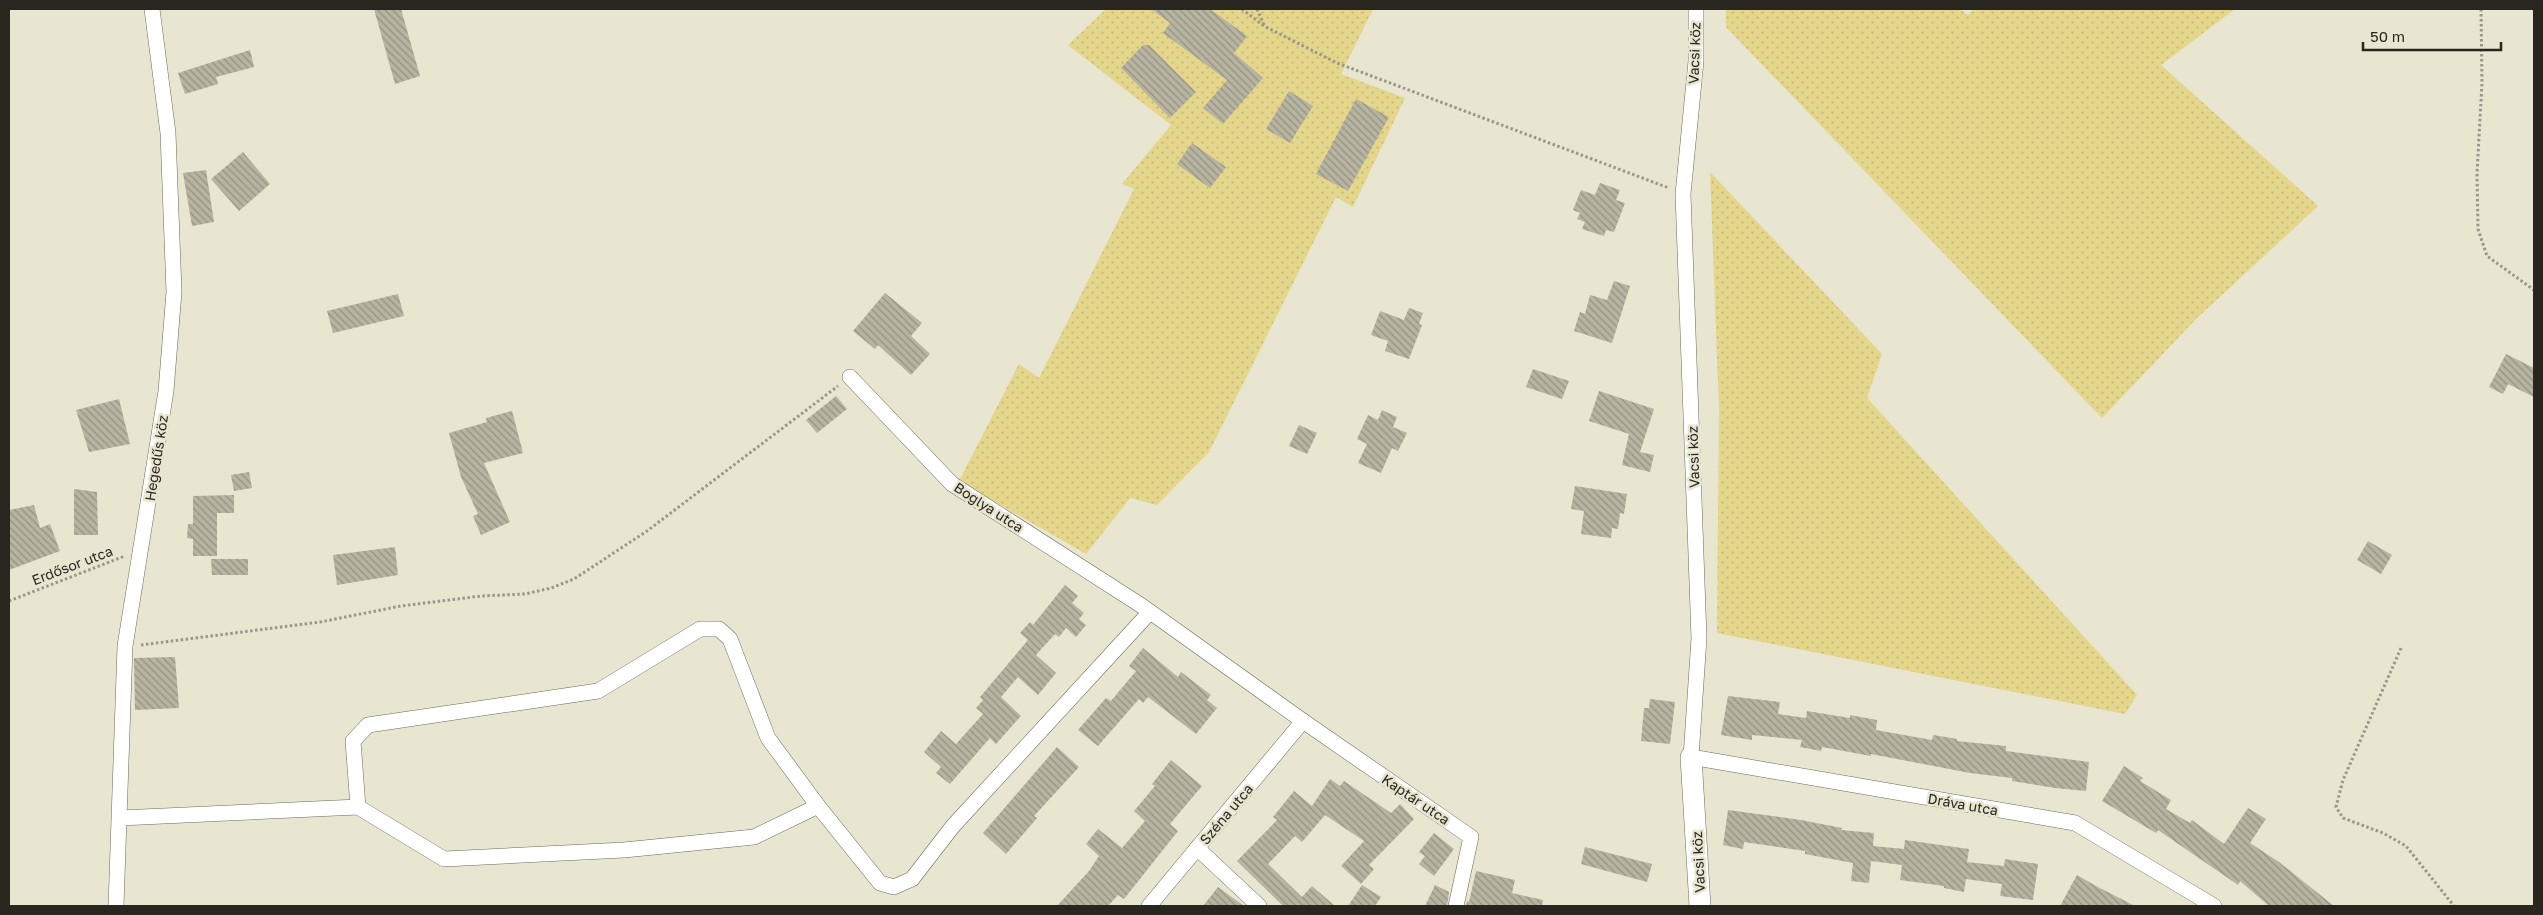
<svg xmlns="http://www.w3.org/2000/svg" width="2543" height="915" font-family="'Golos Text',sans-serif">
  <defs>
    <pattern id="grass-dots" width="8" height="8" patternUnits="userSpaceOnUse" patternTransform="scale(1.25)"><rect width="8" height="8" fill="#e4d68a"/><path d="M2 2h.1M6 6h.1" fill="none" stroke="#c4b877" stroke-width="1.8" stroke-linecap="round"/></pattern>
    <pattern id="building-back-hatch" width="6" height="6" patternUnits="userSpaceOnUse" patternTransform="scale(1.25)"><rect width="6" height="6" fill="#b7b4a1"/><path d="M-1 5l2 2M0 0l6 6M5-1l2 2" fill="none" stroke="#959283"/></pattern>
  </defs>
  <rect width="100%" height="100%" fill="#e8e5d1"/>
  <g fill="url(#grass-dots)">
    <polygon points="1106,9 1373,9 1341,74 1405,98 1353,207 1336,197 1209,452 1157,505 1130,498 1086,554 959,481 1019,364 1039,378 1134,189 1122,184 1171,125 1068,45"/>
    <polygon points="1726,9 1960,9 1968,15 1974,9 2235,9 2161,65 2318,206 2196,319 2102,418 1726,27"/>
    <polygon points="1710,172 1882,354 1867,398 2137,695 2125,714 1717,633 1719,408"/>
  </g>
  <g fill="url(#building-back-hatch)">
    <polygon points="374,9 401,9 420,76 395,84"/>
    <polygon points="1151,9 1210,9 1247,36 1234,53 1263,78 1223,124 1203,108 1227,80 1163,33 1170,23"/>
    <polygon points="1143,45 1149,45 1196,92 1170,118 1121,68"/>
    <polygon points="250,50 254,67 216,77 218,84 185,94 178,73"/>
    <polygon points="1289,91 1313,106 1290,143 1266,129"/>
    <polygon points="1356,99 1389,117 1348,191 1316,174"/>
    <polygon points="1192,143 1226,167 1210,188 1177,164"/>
    <polygon points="243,152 270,184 239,211 211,179"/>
    <polygon points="206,170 214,222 192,226 183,173"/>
    <polygon points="1600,183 1620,190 1616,200 1625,203 1614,232 1606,230 1604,236 1582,229 1585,222 1577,219 1580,213 1573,210 1581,190 1595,195"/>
    <polygon points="1614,281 1630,286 1612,343 1574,331 1580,312 1585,314 1590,295 1607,300"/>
    <polygon points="885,293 922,323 911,336 930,354 911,375 878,345 875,349 853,331"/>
    <polygon points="398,294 404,316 333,333 327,311"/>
    <polygon points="1409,308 1423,313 1419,324 1422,325 1409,359 1385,351 1388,341 1371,335 1380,311 1404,320"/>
    <polygon points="2506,354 2534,368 2534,397 2508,384 2503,394 2489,387"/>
    <polygon points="1533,369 1569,381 1562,399 1526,387"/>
    <polygon points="1599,391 1654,409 1640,452 1654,455 1650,472 1622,465 1629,434 1589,421"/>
    <polygon points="836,396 847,409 817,433 806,420"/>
    <polygon points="119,399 130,444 89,452 76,410"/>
    <polygon points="1382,410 1397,417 1393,427 1407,433 1398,451 1392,448 1381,473 1358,463 1367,444 1357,439 1368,415 1378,420"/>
    <polygon points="512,411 523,453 484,463 510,522 481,535 473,516 478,514 461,477 449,433 487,422 486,418"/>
    <polygon points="1299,425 1317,433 1307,454 1289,446"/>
    <polygon points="249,472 252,488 234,491 231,475"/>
    <polygon points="1575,486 1627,494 1624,514 1620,513 1618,529 1612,528 1611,538 1581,534 1584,511 1571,509"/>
    <polygon points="74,489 97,492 98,535 74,535"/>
    <polygon points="234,495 234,513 217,513 217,556 193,556 193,539 187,538 188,524 193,524 193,496"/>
    <polygon points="34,505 40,528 50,524 60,551 9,570 9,510"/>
    <polygon points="2368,541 2392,555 2381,574 2357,560"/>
    <polygon points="395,547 398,575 337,585 333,555"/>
    <polygon points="211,559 248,559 248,575 212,575"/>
    <polygon points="1065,585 1078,596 1072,603 1084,613 1079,619 1086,625 1076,637 1066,628 1059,637 1055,634 1036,655 1056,673 1038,695 1018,677 1001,697 1021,716 996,744 990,738 950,784 936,773 941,767 924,752 941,731 956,744 983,714 976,708 983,700 980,697 1028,640 1020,633 1030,622 1033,625"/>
    <polygon points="1143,648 1178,677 1181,672 1211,695 1207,700 1217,708 1196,734 1148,697 1143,703 1139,699 1098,746 1078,730 1106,698 1111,701 1136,671 1129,666"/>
    <polygon points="175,657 179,708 135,710 134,658"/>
    <polygon points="1728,696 1780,702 1778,714 1806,718 1807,711 1850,718 1850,715 1877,720 1876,730 1932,740 1933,735 1957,739 1957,741 2006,746 2006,751 2089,762 2086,791 2055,788 2012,781 2012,778 1970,773 1871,754 1871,756 1822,747 1821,751 1800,747 1802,740 1752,735 1752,740 1721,735"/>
    <polygon points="1650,699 1675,702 1670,744 1641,741 1644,708 1649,708"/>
    <polygon points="1057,747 1079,767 1034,816 1037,818 1006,854 983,833"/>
    <polygon points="1171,760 1202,786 1170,824 1178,831 1124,899 1118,895 1108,906 1057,906 1089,871 1099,856 1086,844 1098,829 1122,848 1145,821 1134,811 1155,786 1152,784"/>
    <polygon points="2124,766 2143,778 2140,781 2171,800 2166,809 2190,823 2192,820 2224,844 2248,808 2266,819 2250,843 2279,862 2334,906 2269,906 2240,881 2238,885 2158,830 2156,833 2102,801"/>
    <polygon points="1330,779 1340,786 1344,781 1391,813 1400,804 1414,819 1369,865 1374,869 1361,884 1341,866 1364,841 1325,815 1302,842 1295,836 1268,864 1302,897 1312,886 1335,906 1283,906 1237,861 1277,820 1273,817 1294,791 1312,806"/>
    <polygon points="1728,810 1801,820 1842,828 1841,830 1874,833 1873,846 1904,849 1905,840 1969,849 1967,862 2004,866 2005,859 2038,864 2033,900 2000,896 2002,884 1966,879 1964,892 1944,888 1944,886 1900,880 1902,865 1871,861 1869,883 1851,881 1853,863 1805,854 1805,851 1744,842 1743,849 1723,845"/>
    <polygon points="1434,833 1454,849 1434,876 1419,864 1425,856 1419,852"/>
    <polygon points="1585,847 1652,864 1647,882 1581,864"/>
    <polygon points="1476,871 1515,880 1512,893 1543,900 1542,906 1466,906 1467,901 1469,902"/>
    <polygon points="2077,875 2096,886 2135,906 2060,906"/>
    <polygon points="1362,885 1381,897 1375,906 1348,906"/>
    <polygon points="1435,885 1449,892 1447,906 1425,906"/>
    <polygon points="1218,887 1244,906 1203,906"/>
  </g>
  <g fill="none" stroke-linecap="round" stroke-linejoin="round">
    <g stroke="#6d6a58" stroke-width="16">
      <g id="street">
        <polyline points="1696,9 1696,61 1683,194 1699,638 1691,757 2075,823 2214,906"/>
        <polyline points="850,377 952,484 1142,606 1303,721 1471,837 1456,906"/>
        <polyline points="818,806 880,883 894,887 912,879 953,826 1150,612"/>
        <polyline points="120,818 358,807 353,741 368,725 598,691 700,629 719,629 730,639 768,738 818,806 754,837 624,850 444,859 358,807"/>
        <polyline points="1197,848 1259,906"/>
        <polyline points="116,906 125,646 166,391 174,292 168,133 152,9"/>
        <polyline points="1149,906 1303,721"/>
      </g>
    </g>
    <g stroke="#6d6a58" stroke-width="22">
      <polyline id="secondary" points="1691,757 1700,906"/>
    </g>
    <g stroke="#9a9789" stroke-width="3" stroke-dasharray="2.5 2.5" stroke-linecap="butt">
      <polyline points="1242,9 1264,26 1337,63 1669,188"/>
      <polyline points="1257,9 1264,25"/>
      <polyline points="2481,9 2482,83 2477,173 2478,229 2487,256 2534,290"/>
      <polyline points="9,601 125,556"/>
      <polyline points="141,645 320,622 401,606 481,596 525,594 551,588 574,579 647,531 838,386"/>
      <polyline points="2401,648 2343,780 2336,807 2343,818 2383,833 2406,846 2454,906"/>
    </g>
    <use href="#street" stroke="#fff" stroke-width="15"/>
    <use href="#secondary" stroke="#fff" stroke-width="21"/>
  </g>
  <g text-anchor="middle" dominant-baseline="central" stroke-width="5" stroke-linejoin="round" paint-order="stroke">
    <g font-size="14" fill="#28261f" stroke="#e8e5d1">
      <text transform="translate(1694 53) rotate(-88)">Vacsi köz</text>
      <text transform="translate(1693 457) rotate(-92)">Vacsi köz</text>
      <text transform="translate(156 458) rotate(-81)">Hegedűs köz</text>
      <text transform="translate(989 507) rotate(33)">Boglya utca</text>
      <text transform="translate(72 565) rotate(-21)">Erdősor utca</text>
      <text transform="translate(1416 799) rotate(34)">Kaptár utca</text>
      <text transform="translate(1963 804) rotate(10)">Dráva utca</text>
      <text transform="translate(1226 814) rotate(-50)">Széna utca</text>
      <text transform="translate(1698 862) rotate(-93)">Vacsi köz</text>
    </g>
  </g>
  <rect width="2543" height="915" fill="none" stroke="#28261f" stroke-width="20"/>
  <path d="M2363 42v8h138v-8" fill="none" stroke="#28261f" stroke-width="2.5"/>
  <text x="2370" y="42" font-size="15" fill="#28261f" stroke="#e8e5d1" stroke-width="4" paint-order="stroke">50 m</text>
</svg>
